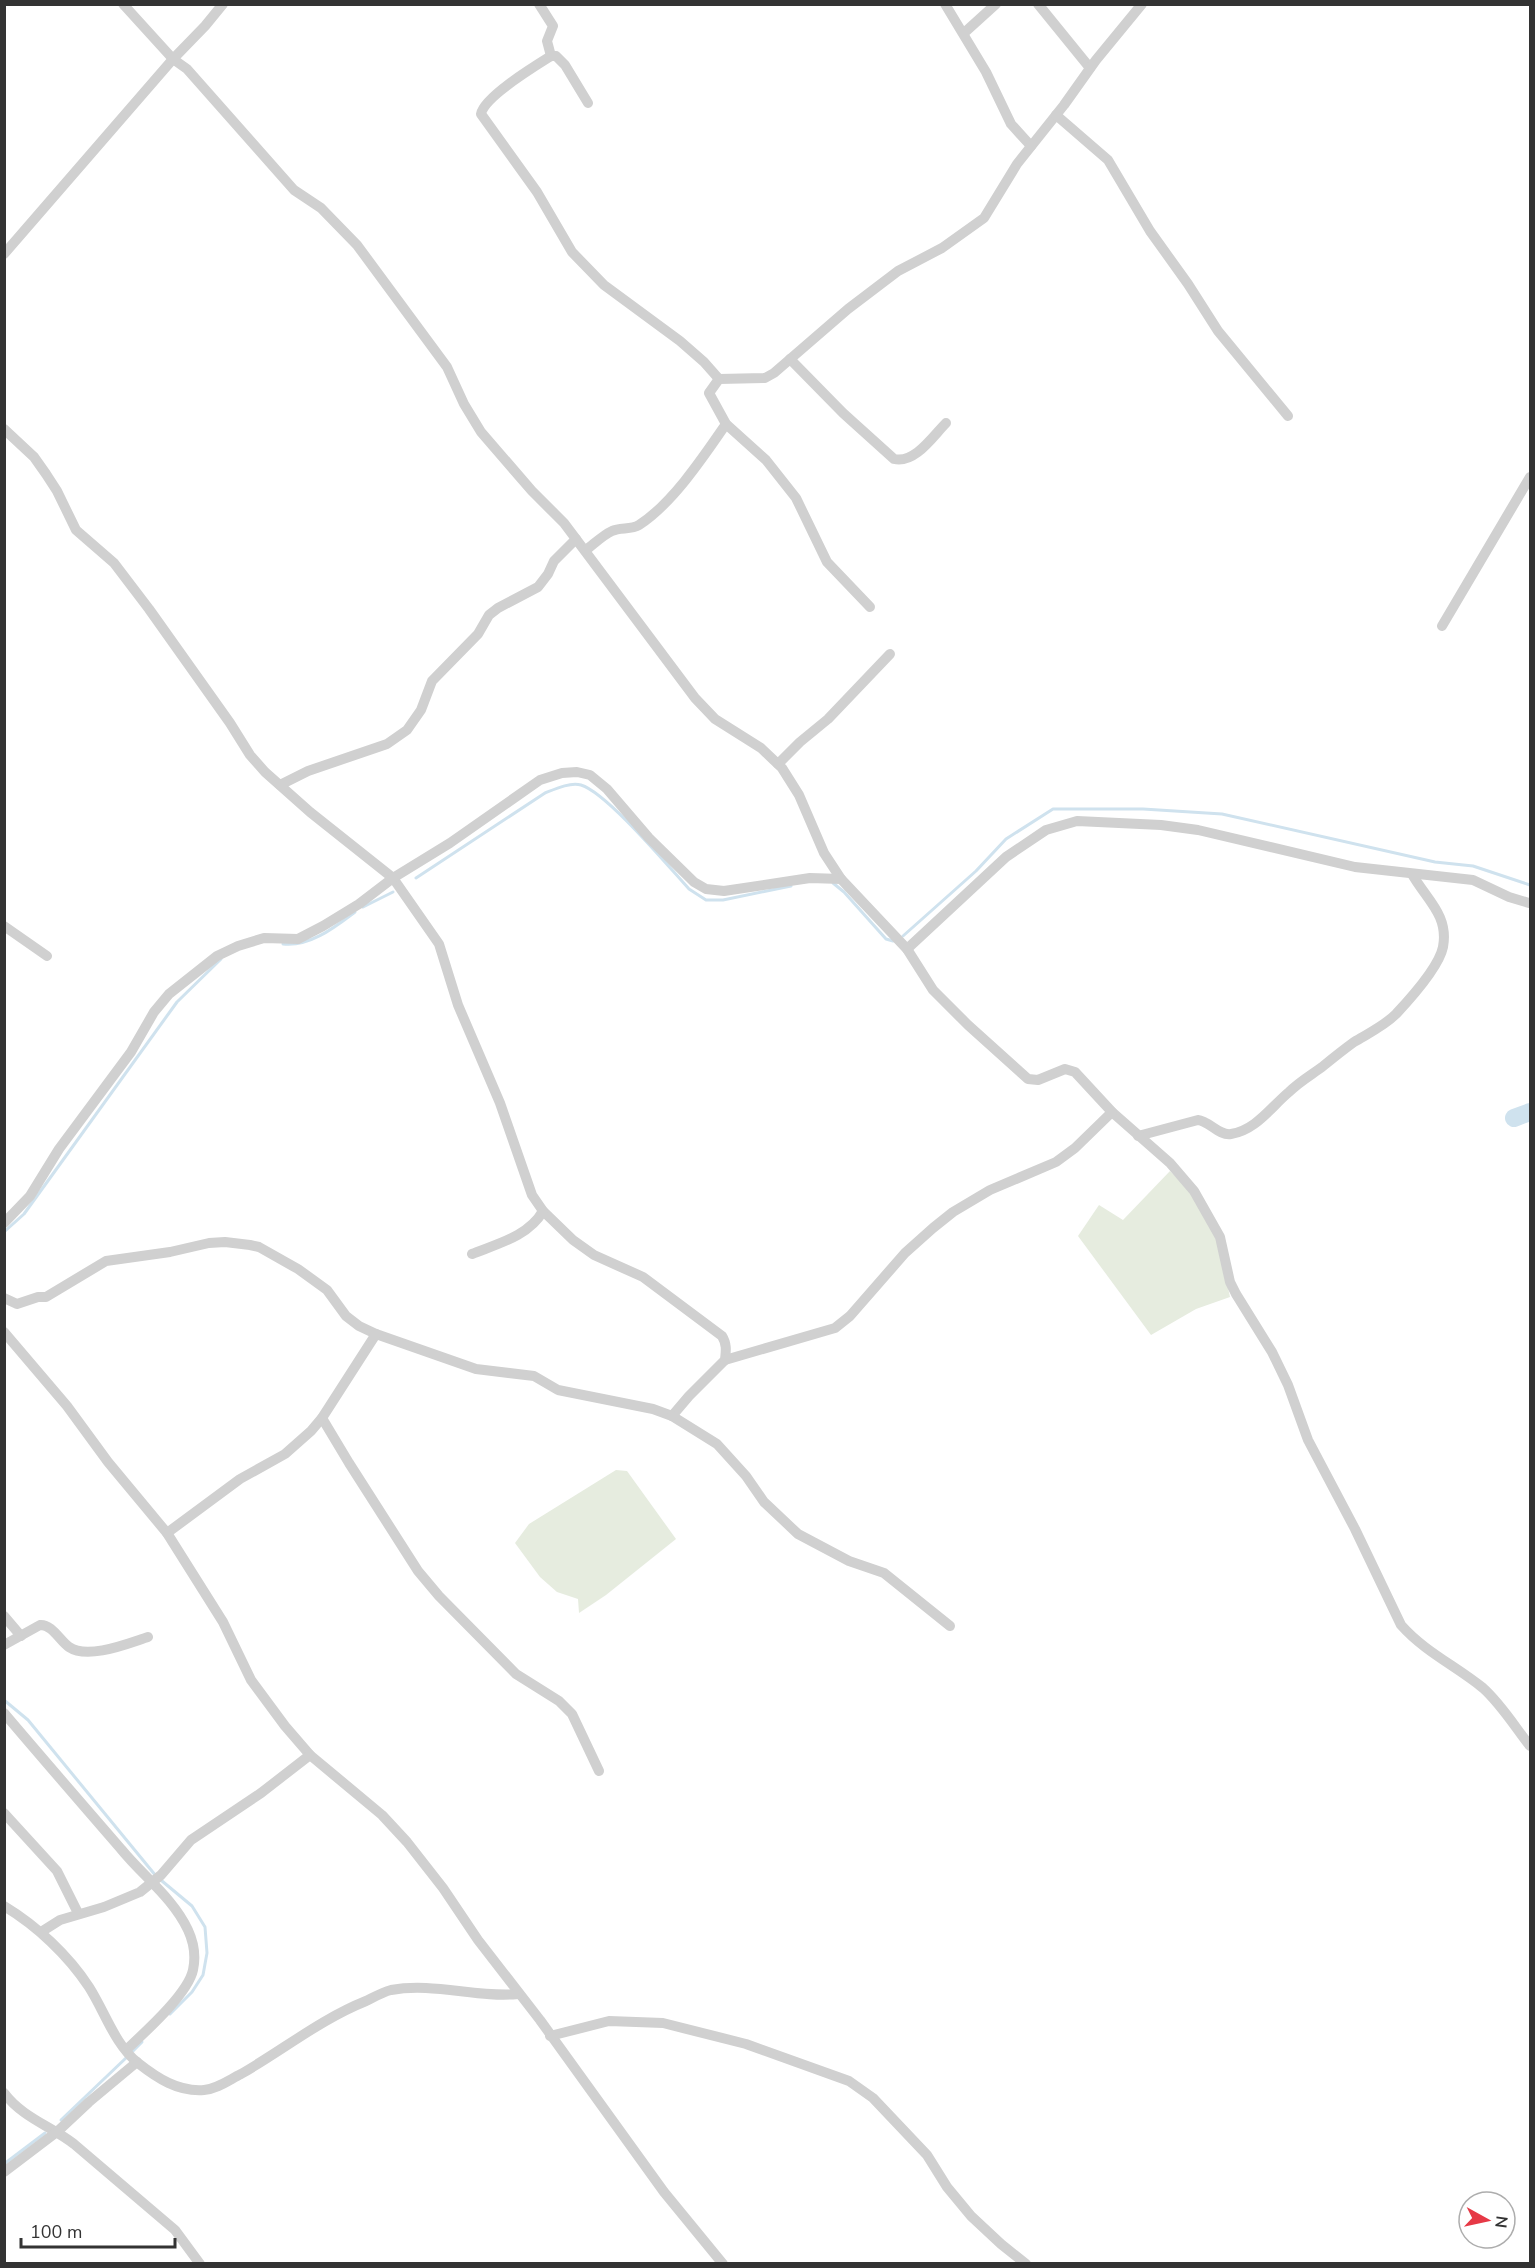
<svg xmlns="http://www.w3.org/2000/svg" width="1535" height="2268" font-family="'Nunito Sans',sans-serif">
  <rect width="100%" height="100%" fill="#fff"/>
  <g fill="#e6ecdf">
    <polygon points="1170,1171 1194,1195 1218,1240 1230,1297 1196,1309 1151,1335 1078,1236 1099,1205 1123,1220"/>
    <polygon points="616,1470 627,1471 676,1539 606,1595 579,1613 578,1599 557,1592 540,1577 515,1543 529,1524"/>
  </g>
  <g fill="none" stroke-linecap="round" stroke-linejoin="round">
    <g stroke="#cfe2ee" stroke-width="3">
      <path d="M416,878l129,-85c10,-4 25,-11 36,-8 26,8 87,81 108,104l17,11h17l68,-14"/>
      <polyline points="833,883 844,892 886,939 893,941"/>
      <polyline points="363,907 393,892"/>
      <polyline points="903,936 976,871 1006,839 1053,809 1143,809 1222,814 1435,862 1473,866 1530,885"/>
      <path d="M283,944c27,3 52,-17 72,-32"/>
      <polyline points="4,1232 24,1214 177,1002 221,959"/>
      <polyline points="4,1700 28,1720 156,1876 192,1906 205,1927 207,1953 203,1975 192,1992 170,2014"/>
      <polyline points="132,2052 142,2042"/>
      <polyline points="61,2120 127,2057"/>
      <polyline points="4,2164 45,2133"/>
    </g>
    <polyline stroke="#cfe2ee" stroke-width="18" points="1514,1118 1530,1112"/>
    <g stroke="#d0d0d0" stroke-width="10">
      <polyline points="123,4 173,59 187,69 294,190 321,208 357,245 447,367 464,404 481,432 532,491 564,523 695,698 715,719 761,748 782,768 799,795 824,853 841,879"/>
      <polyline points="539,4 553,26 547,41 551,56"/>
      <polyline points="945,4 986,72 1011,124 1031,146"/>
      <polyline points="1038,4 1090,68"/>
      <polyline points="964,33 996,4"/>
      <path d="M588,103l-23,-38 -9,-9h-5c-16,10 -67,41 -70,58l56,78 35,60 32,33 76,56 24,21 15,17 46,-1 9,-5 74,-64 50,-38 44,-23 42,-30 33,-54 47,-59 32,-45 46,-56"/>
      <polyline points="1056,115 1108,160 1150,231 1188,284 1218,331 1288,416"/>
      <polyline points="4,254 173,59 205,26 223,4"/>
      <path d="M790,359l53,54 51,46c21,5 39,-23 52,-36"/>
      <polyline points="719,379 709,393 726,424 766,460 796,498 827,562 870,607"/>
      <path d="M4,429l30,28 12,17 11,17 19,39 38,33 35,46 81,114 20,32 15,17 45,40 83,66 46,66 19,61 42,98 32,92 11,16 30,29 21,15 49,22 79,59c5,8 4,15 3,24l-36,36 -17,20 -19,-7 -95,-19 -24,-14 -58,-7 -100,-35 -17,-8 -13,-10 -19,-26 -29,-21 -39,-22 -9,-2 -25,-3 -16,1 -39,9 -64,9 -60,36h-8l-21,7 -13,-6"/>
      <path d="M586,550c8,-6 17,-15 26,-19 8,-4 19,-1 27,-6 33,-21 65,-69 87,-101"/>
      <polyline points="1442,626 1530,477"/>
      <polyline points="778,764 800,742 828,719 890,654"/>
      <polyline points="280,785 308,771 387,744 407,730 421,710 432,681 478,634 489,615 498,608 538,587 548,574 554,561 576,539"/>
      <polyline points="4,926 47,956"/>
      <polyline points="907,949 1006,857 1046,830 1077,821 1161,825 1198,830 1355,867 1473,880 1509,897 1529,903"/>
      <path d="M1138,1136l60,-16c11,1 21,16 33,14 25,-4 40,-27 58,-42 10,-10 22,-17 33,-25 11,-9 21,-17 32,-25 15,-9 30,-16 42,-28 14,-15 43,-47 47,-67 6,-32 -17,-48 -31,-73"/>
      <path d="M4,1223l26,-27 29,-47 72,-97 23,-40 15,-18 48,-38 21,-10 26,-8 34,1 25,-13 36,-22 34,-26 57,-35 90,-63 22,-7 15,-1 13,3 17,14 42,49 45,44 12,7 18,2 86,-13 31,1 66,70 26,41 35,35 60,54 10,1 27,-11 10,3 37,40 58,51 24,28 26,46 10,45 6,12 36,58 16,33 20,55 47,89 46,96c24,27 55,41 82,63 18,16 32,39 47,58"/>
      <path d="M472,1254c25,-10 57,-18 71,-43"/>
      <polyline points="4,1332 67,1406 108,1462 167,1533 223,1622 251,1680 285,1726 310,1755 382,1815 407,1842 443,1888 478,1940 540,2020 664,2192 723,2264"/>
      <polyline points="725,1360 835,1328 850,1316 905,1253 933,1228 953,1212 990,1190 1056,1162 1075,1148 1112,1112"/>
      <polyline points="672,1416 717,1444 746,1476 764,1502 798,1534 849,1561 884,1573 950,1626"/>
      <polyline points="322,1418 349,1463 418,1571 439,1596 516,1674 559,1701 572,1714 599,1771"/>
      <polyline points="167,1533 240,1479 285,1454 311,1431 322,1418 376,1334"/>
      <polyline points="4,1616 21,1636"/>
      <path d="M4,1645l36,-20c12,-1 20,16 29,22 19,13 60,-4 79,-10"/>
      <path d="M4,1713c39,46 78,91 117,136 22,27 52,49 67,81 6,13 8,26 5,40 -5,24 -49,63 -67,80"/>
      <polyline points="4,1813 57,1871 78,1913"/>
      <path d="M4,1906c33,20 64,49 85,81 16,25 26,58 49,76 19,15 40,29 66,27 13,-1 25,-10 37,-16 42,-24 80,-55 125,-73 8,-4 17,-9 25,-11 42,-8 86,8 127,4"/>
      <polyline points="41,1932 60,1920 104,1907 140,1892 161,1875 191,1840 261,1793 310,1755"/>
      <polyline points="550,2036 609,2021 663,2023 746,2044 849,2081 873,2098 927,2155 947,2187 971,2216 1001,2244 1026,2264"/>
      <path d="M4,2093c19,25 47,33 70,51l101,86 25,34"/>
      <polyline points="4,2172 58,2131 89,2102 137,2062"/>
    </g>
  </g>
  <rect width="1535" height="2268" fill="none" stroke="#333333" stroke-width="12"/>
  <g transform="translate(1487 2220) rotate(98)"><circle r="28" fill="#ffffff" stroke="#adadad" stroke-width="1.5"/>
  <path d="M0-4.5L10 22L0 15L-10 22Z" fill="#e63946"/>
  <text y="-9" font-size="16" font-weight="bold" text-anchor="middle" fill="#333333">N</text>
  </g>
  <path d="M21 2238v9h154v-9" fill="none" stroke="#333333" stroke-width="3"/>
  <text x="30" y="2238" font-size="18" fill="#333333" stroke="#ffffff" stroke-width="4.5" paint-order="stroke">100 m</text>
</svg>
